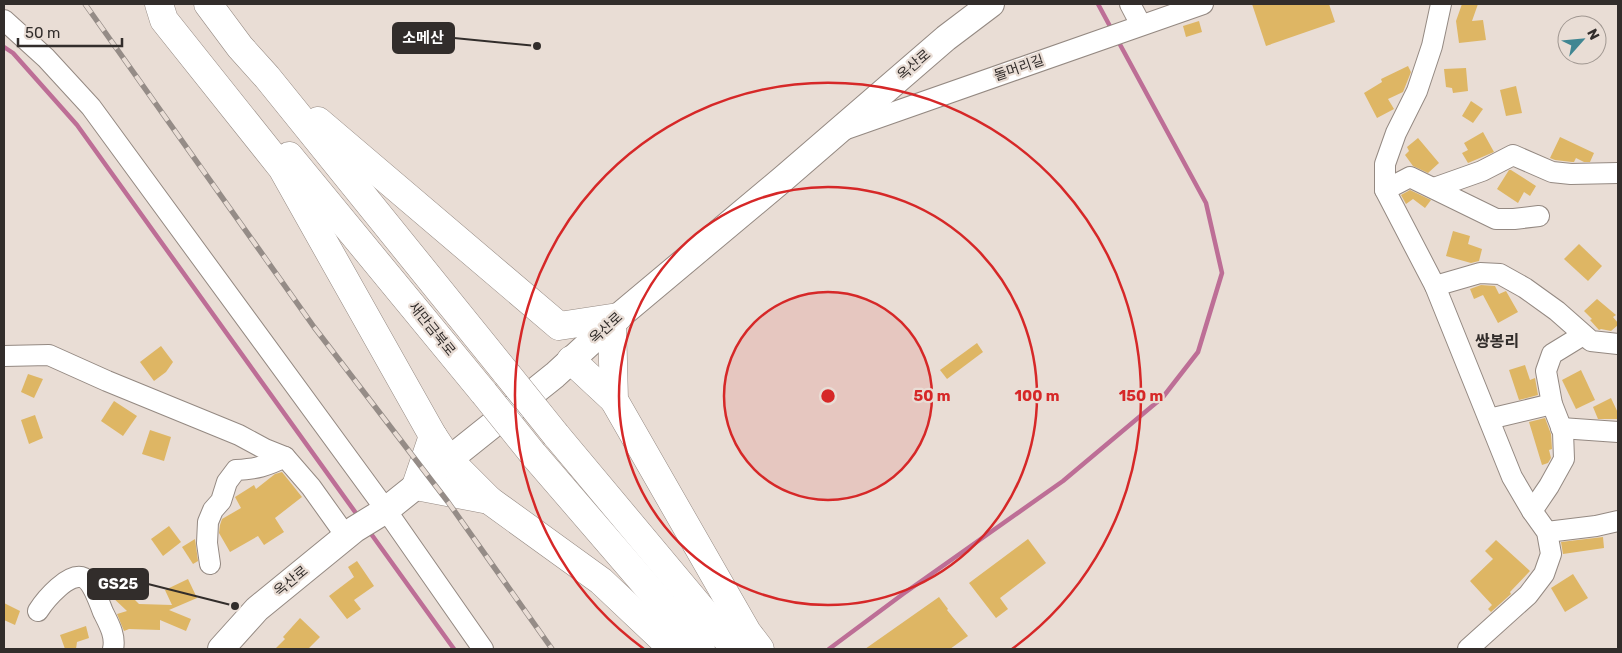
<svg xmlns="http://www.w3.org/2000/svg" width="1622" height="653" font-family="Rubik,'Noto Sans KR',sans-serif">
  <rect width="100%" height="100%" fill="#e9ddd5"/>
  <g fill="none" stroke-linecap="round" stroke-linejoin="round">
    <g stroke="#bd6e96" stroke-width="4.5">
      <polyline points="1098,4 1112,30"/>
      <polyline points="4,47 13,53 77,125 358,516"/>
      <polyline points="369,531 454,649"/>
      <polyline points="829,649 903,594 1063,481 1163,397 1198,352 1222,273 1206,203 1117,39"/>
    </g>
  </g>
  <g fill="#deb664">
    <polygon points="1252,4 1329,4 1335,22 1266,46"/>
    <polygon points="1462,4 1478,4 1472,21 1483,20 1486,40 1459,43 1456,21"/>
    <polygon points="1199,21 1202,32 1186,37 1183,26"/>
    <polygon points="1408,66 1411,72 1403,92 1388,99 1394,109 1377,118 1364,93 1382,82 1381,79"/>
    <polygon points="1466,68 1468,91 1453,93 1452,88 1446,87 1444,69"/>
    <polygon points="1516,86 1522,113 1506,116 1500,90"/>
    <polygon points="1471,101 1483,109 1473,123 1462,116"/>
    <polygon points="1483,132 1494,152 1468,163 1462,153 1468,150 1464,143"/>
    <polygon points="1560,137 1594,153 1590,162 1584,162 1576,158 1574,162 1572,162 1555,160 1550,158"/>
    <polygon points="1418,138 1439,163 1428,173 1413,166 1405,155 1409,151 1407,147"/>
    <polygon points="1509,170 1511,170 1536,186 1530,196 1524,192 1518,203 1497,189"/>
    <polygon points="1410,190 1431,200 1425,208 1413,199 1406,204 1401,195"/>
    <polygon points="1453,231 1470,236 1468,244 1482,249 1479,261 1471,263 1446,256"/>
    <polygon points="1579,244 1602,266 1588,281 1564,259"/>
    <polygon points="1481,285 1495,286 1499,294 1506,291 1518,312 1498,323 1483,295 1474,299 1470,289"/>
    <polygon points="1597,299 1616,315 1613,317 1618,323 1618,325 1611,331 1601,329 1599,330 1590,320 1592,319 1584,311"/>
    <polygon points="977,343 983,352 947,379 940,370"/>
    <polygon points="161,346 173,362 166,372 154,381 140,362"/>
    <polygon points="1525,365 1530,380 1535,378 1538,395 1519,400 1509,370"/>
    <polygon points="1581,370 1595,400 1576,409 1562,380"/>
    <polygon points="28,374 43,379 34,398 21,392"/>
    <polygon points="1611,398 1618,413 1618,419 1598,419 1593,407"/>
    <polygon points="114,401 137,416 123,436 101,421"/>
    <polygon points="35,415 43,438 29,444 21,420"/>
    <polygon points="1545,418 1551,434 1552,449 1549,450 1551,458 1548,463 1542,465 1529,422"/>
    <polygon points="150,430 171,437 164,461 142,454"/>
    <polygon points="282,472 302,497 275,518 284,532 264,545 258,536 230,552 219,533 220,525 222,519 241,508 235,497 254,485 256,489 275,474"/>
    <polygon points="169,526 181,542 163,556 151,539"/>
    <polygon points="1603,537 1604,548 1563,554 1561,542"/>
    <polygon points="195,539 198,561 193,564 182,547"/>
    <polygon points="1028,539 1046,563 1000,598 1008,609 996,618 969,583"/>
    <polygon points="1496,540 1530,571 1510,592 1511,594 1491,612 1488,609 1492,605 1470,581 1493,559 1485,551"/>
    <polygon points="357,561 374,586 354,600 361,609 347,619 329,596 354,577 348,567"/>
    <polygon points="1573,574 1588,598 1565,612 1551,588"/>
    <polygon points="188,579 197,598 169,610 191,619 186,631 160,620 160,630 129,629 124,631 117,614 127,611 109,594 118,583 139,604 172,605 165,590"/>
    <polygon points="939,597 948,609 947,610 968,636 950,649 865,649"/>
    <polygon points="4,603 20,611 15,625 4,620"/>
    <polygon points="300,618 320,637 308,649 275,649 285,639 283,637"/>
    <polygon points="86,626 89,638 77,642 76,649 65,649 60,635"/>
  </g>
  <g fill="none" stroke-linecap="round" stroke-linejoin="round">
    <g stroke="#948982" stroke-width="22">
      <g id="minor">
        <polyline points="1130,4 1141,25"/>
        <polyline points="1441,4 1432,46 1417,91 1396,133 1385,164 1385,190 1435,286 1512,477 1532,511 1547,532 1551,554 1544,574 1528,595 1468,649"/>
        <polyline points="4,20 46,58 91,107 386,510 483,649"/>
        <polyline points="846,129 1203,4"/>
        <polyline points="1434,188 1482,171 1513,155 1552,172 1571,174 1618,173"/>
        <polyline points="1385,190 1410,177 1496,219 1514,219 1539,216"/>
        <polyline points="1435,286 1480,273 1500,274 1525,288 1557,311 1591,341 1618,344"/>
        <polyline points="4,356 49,355 107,381 239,435 265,449 285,457 311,487 346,536"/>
        <polyline points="1489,419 1552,404"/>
        <polyline points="1561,428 1618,432"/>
        <polyline points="1532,511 1549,486 1564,459 1563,432 1552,404 1546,371 1552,354 1583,335"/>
        <polyline points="1547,532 1596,526 1618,521"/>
        <path d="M210,564l-3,-21 1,-21 5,-12 8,-9 6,-19 9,-12c20,-1 31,-4 49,-13"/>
        <path d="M38,611c7,-11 31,-40 46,-33 8,4 16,26 19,34 6,12 13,24 10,37"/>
      </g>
    </g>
    <g stroke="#948982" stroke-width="28">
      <polyline id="major" points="221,649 257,609 355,529 386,510 555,375 618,317 784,178 946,38 991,4"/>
    </g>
    <g stroke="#948982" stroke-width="29">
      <g id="highway">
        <polyline points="159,4 164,20 282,168 433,436 449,460 489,500"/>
        <polyline points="208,4 240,47 267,77 507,374"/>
        <polyline points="318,121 559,326 618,317"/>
        <polyline points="289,156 484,393"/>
        <polyline points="612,323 614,400 747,632 760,649"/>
        <polyline points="571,360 614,400"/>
        <polyline points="556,435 735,649"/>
        <polyline points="433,436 416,486 489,500 601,581 673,649"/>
        <polyline points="533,454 701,649"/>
      </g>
    </g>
    <use href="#minor" stroke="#fff" stroke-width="20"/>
    <use href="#major" stroke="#fff" stroke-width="26"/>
    <use href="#highway" stroke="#fff" stroke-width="28"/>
    <g stroke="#958c87" stroke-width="5.5">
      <polyline id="rail" points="85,4 314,327 448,502 552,649"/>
    </g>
    <use href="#rail" stroke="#e9ddd5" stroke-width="4" stroke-dasharray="11" stroke-linecap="butt"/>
    <g stroke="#948982" stroke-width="29" stroke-linecap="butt">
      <g id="highway-bridge">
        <polyline points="507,374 556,435"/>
        <polyline points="484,393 533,454"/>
      </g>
    </g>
    <use href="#highway-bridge" stroke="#fff" stroke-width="28"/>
  </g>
  <circle cx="828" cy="396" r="104" fill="#d62828" fill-opacity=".12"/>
  <g fill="none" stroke="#d62828" stroke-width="2.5">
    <circle cx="828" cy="396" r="104"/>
    <circle cx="828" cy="396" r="209"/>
    <path d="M644 649A313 313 0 1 1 1012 649"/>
  </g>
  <g text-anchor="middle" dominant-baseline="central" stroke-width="4.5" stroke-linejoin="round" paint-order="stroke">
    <g font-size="14" fill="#322d2b" stroke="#e9ddd5">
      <text transform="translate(914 65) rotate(-41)">옥산로</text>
      <text transform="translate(1019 68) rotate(-19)">돌머리길</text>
      <text transform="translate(606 328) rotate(-42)">옥산로</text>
      <text transform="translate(432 329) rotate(51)">새만금북로</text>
      <text transform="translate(291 581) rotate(-39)">옥산로</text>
    </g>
    <g font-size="16" font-weight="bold" fill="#322d2b" stroke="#e9ddd5">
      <text x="1497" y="341">쌍봉리</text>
    </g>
  </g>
  <circle cx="828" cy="396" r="8" fill="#d62828" stroke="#e9ddd5" stroke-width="2.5"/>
  <g font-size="15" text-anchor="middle" font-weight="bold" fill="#d62828" stroke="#e9ddd5" stroke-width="4.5" stroke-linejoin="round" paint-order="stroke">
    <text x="932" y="401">50 m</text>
    <text x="1037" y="401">100 m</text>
    <text x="1141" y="401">150 m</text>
  </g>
  <path fill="none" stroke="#322d2b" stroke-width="2" d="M537 46L454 38M235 606L148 584"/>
  <g fill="#322d2b" stroke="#e9ddd5" stroke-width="2">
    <circle cx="537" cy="46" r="5"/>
    <circle cx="235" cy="606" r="5"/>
  </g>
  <g fill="#322d2b" stroke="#322d2b" stroke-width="2">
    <rect x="393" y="23" width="61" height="30" rx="5"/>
    <rect x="88" y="569" width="60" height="30" rx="5"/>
  </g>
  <g font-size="15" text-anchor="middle" font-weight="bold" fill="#fff">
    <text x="423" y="43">소메산</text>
    <text x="118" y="589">GS25</text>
  </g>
  <rect width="1622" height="653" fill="none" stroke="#322d2b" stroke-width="10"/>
  <g transform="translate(1582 40) rotate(63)"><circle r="24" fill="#e9ddd5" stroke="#a09791"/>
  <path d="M0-4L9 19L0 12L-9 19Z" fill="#408692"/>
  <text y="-8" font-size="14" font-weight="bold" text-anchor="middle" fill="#322d2b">N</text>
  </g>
  <path d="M18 38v8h104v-8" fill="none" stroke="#322d2b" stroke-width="2.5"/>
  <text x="25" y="38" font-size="15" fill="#322d2b" stroke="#e9ddd5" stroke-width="4" paint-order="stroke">50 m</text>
</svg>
